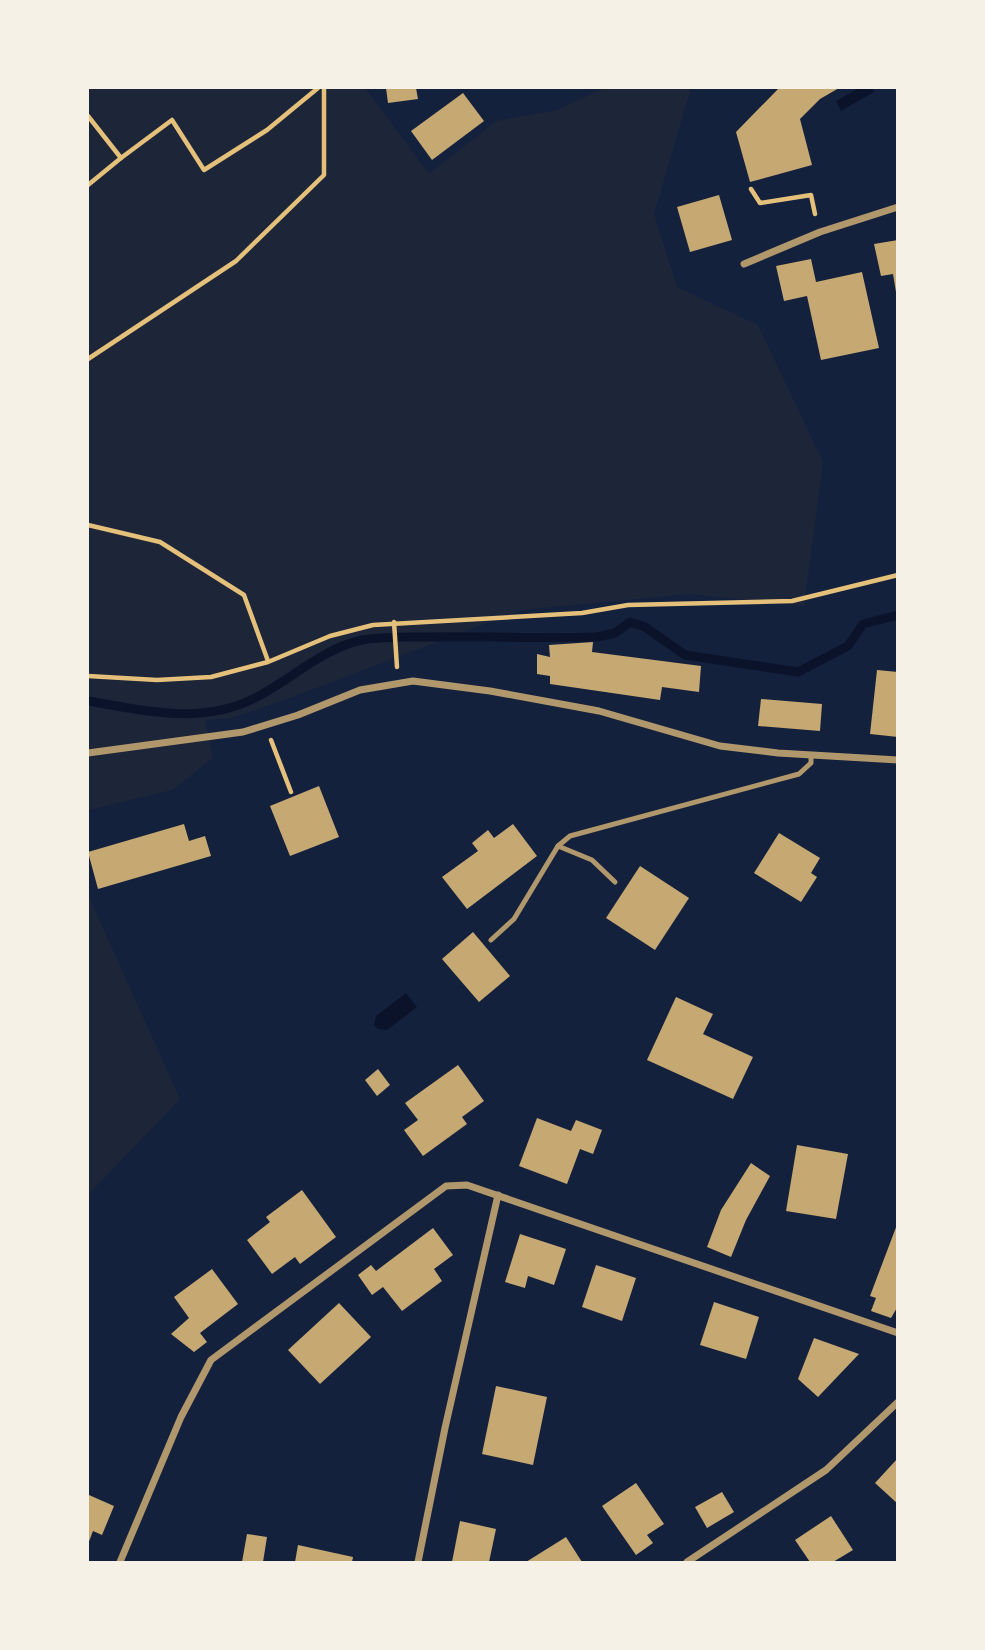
<svg xmlns="http://www.w3.org/2000/svg" width="985" height="1650" font-family="'Alegreya Sans',sans-serif">
  <rect width="100%" height="100%" fill="#14213d"/>
  <g fill="#1d2539">
    <polygon points="88,88 365,88 429,174 496,121 557,110 604,88 691,88 654,214 677,287 758,325 823,462 804,606 689,594 521,610 295,696 232,718 205,720 213,758 172,790 88,810"/>
    <polygon points="88,895 180,1099 88,1195"/>
  </g>
  <g fill="#0b132b">
    <polygon points="859,88 872,88 874,92 841,111 836,101"/>
    <polygon points="406,993 417,1007 387,1030 378,1029 374,1025 376,1016"/>
  </g>
  <g fill="none" stroke-linecap="round" stroke-linejoin="round">
    <path stroke="#0b132b" stroke-width="9" d="M88,701c59,10 120,26 176,-8 32,-18 61,-45 98,-53 23,-4 46,-3 69,-3 55,-1 111,2 166,0l18,-4 15,-11 15,5 40,28 113,17 50,-26 15,-22 35,-9"/>
  </g>
  <g fill="#c6a872">
    <polygon points="386,88 416,88 418,99 388,103"/>
    <polygon points="779,88 839,88 820,99 800,119 812,165 750,182 736,132"/>
    <polygon points="463,93 484,121 432,160 411,131"/>
    <polygon points="719,195 732,240 690,252 677,207"/>
    <polygon points="898,240 898,292 896,292 893,274 881,276 874,244"/>
    <polygon points="811,259 816,282 862,272 879,348 821,360 807,296 784,301 776,266"/>
    <polygon points="593,642 592,652 701,666 699,692 662,687 660,700 550,684 550,676 537,674 537,654 550,657 549,645"/>
    <polygon points="877,670 898,672 898,737 870,734"/>
    <polygon points="761,699 822,704 820,731 758,726"/>
    <polygon points="319,786 339,837 290,856 270,806"/>
    <polygon points="184,824 189,841 205,836 211,856 98,889 88,852"/>
    <polygon points="513,824 537,856 467,909 442,877 478,851 472,843 488,830 494,838"/>
    <polygon points="779,833 820,858 811,873 817,877 801,902 754,873"/>
    <polygon points="640,866 689,898 655,950 606,918"/>
    <polygon points="473,932 510,976 479,1002 442,959"/>
    <polygon points="676,997 713,1014 703,1034 753,1057 733,1099 647,1060"/>
    <polygon points="458,1065 484,1101 462,1117 467,1124 423,1156 404,1130 418,1120 405,1103"/>
    <polygon points="378,1069 390,1085 377,1096 365,1080"/>
    <polygon points="537,1118 571,1131 576,1120 602,1130 593,1154 580,1149 567,1184 519,1166"/>
    <polygon points="797,1145 848,1154 836,1219 786,1211"/>
    <polygon points="751,1163 770,1176 746,1220 731,1257 707,1247 721,1210"/>
    <polygon points="302,1190 336,1237 300,1264 295,1257 272,1274 247,1240 270,1222 266,1217"/>
    <polygon points="898,1222 898,1306 891,1318 871,1311 876,1298 870,1296"/>
    <polygon points="433,1228 453,1255 434,1269 442,1281 402,1311 383,1287 372,1295 358,1275 371,1265 376,1271"/>
    <polygon points="520,1234 566,1249 554,1285 528,1276 525,1288 505,1282"/>
    <polygon points="596,1265 636,1278 622,1321 582,1307"/>
    <polygon points="212,1269 238,1304 200,1333 207,1342 194,1352 171,1334 189,1318 174,1297"/>
    <polygon points="714,1302 759,1317 746,1359 700,1345"/>
    <polygon points="339,1303 371,1337 320,1384 288,1350"/>
    <polygon points="814,1338 859,1354 818,1397 798,1379"/>
    <polygon points="496,1386 547,1397 533,1465 482,1454"/>
    <polygon points="898,1458 898,1504 875,1483"/>
    <polygon points="636,1483 664,1524 647,1535 653,1543 636,1555 602,1506"/>
    <polygon points="722,1492 734,1512 707,1528 695,1507"/>
    <polygon points="89,1495 114,1506 102,1535 93,1531 88,1544"/>
    <polygon points="831,1516 853,1550 833,1562 810,1562 795,1540"/>
    <polygon points="460,1521 496,1529 489,1562 452,1562"/>
    <polygon points="247,1534 267,1537 263,1562 242,1562"/>
    <polygon points="566,1537 582,1562 526,1562"/>
    <polygon points="298,1545 353,1557 352,1562 295,1562"/>
  </g>
  <g fill="none" stroke-linecap="round" stroke-linejoin="round">
    <g stroke="#e5c07b" stroke-width="4.5">
      <polyline points="88,116 121,158 172,120 204,170 267,130 318,88"/>
      <polyline points="88,185 121,158"/>
      <polyline points="751,189 760,203 811,195 815,214"/>
      <polyline points="88,359 236,261 324,175 324,88"/>
      <polyline points="88,525 160,542 244,595 268,661"/>
      <polyline points="394,622 397,667"/>
      <polyline points="88,676 157,680 211,677 268,662 330,636 373,625 582,613 628,605 792,601 898,575"/>
      <polyline points="271,740 291,792"/>
    </g>
    <g stroke="#b1986c" stroke-width="5">
      <polyline points="558,846 592,860 615,882"/>
      <polyline points="491,940 514,919 558,846 570,836 799,774 811,763 811,755"/>
    </g>
    <g stroke="#b1986c" stroke-width="7">
      <polyline points="744,264 820,232 898,207"/>
      <polyline points="88,753 243,732 298,715 360,690 413,681 490,691 599,711 720,746 778,753 898,760"/>
      <polyline points="120,1562 181,1417 211,1360 446,1186 467,1185 898,1333"/>
      <polyline points="418,1562 445,1428 498,1195"/>
      <polyline points="687,1562 826,1470 898,1402"/>
    </g>
  </g>
  <rect width="985" height="1650" fill="none" stroke="#f6f1e7" stroke-width="178"/>
</svg>
